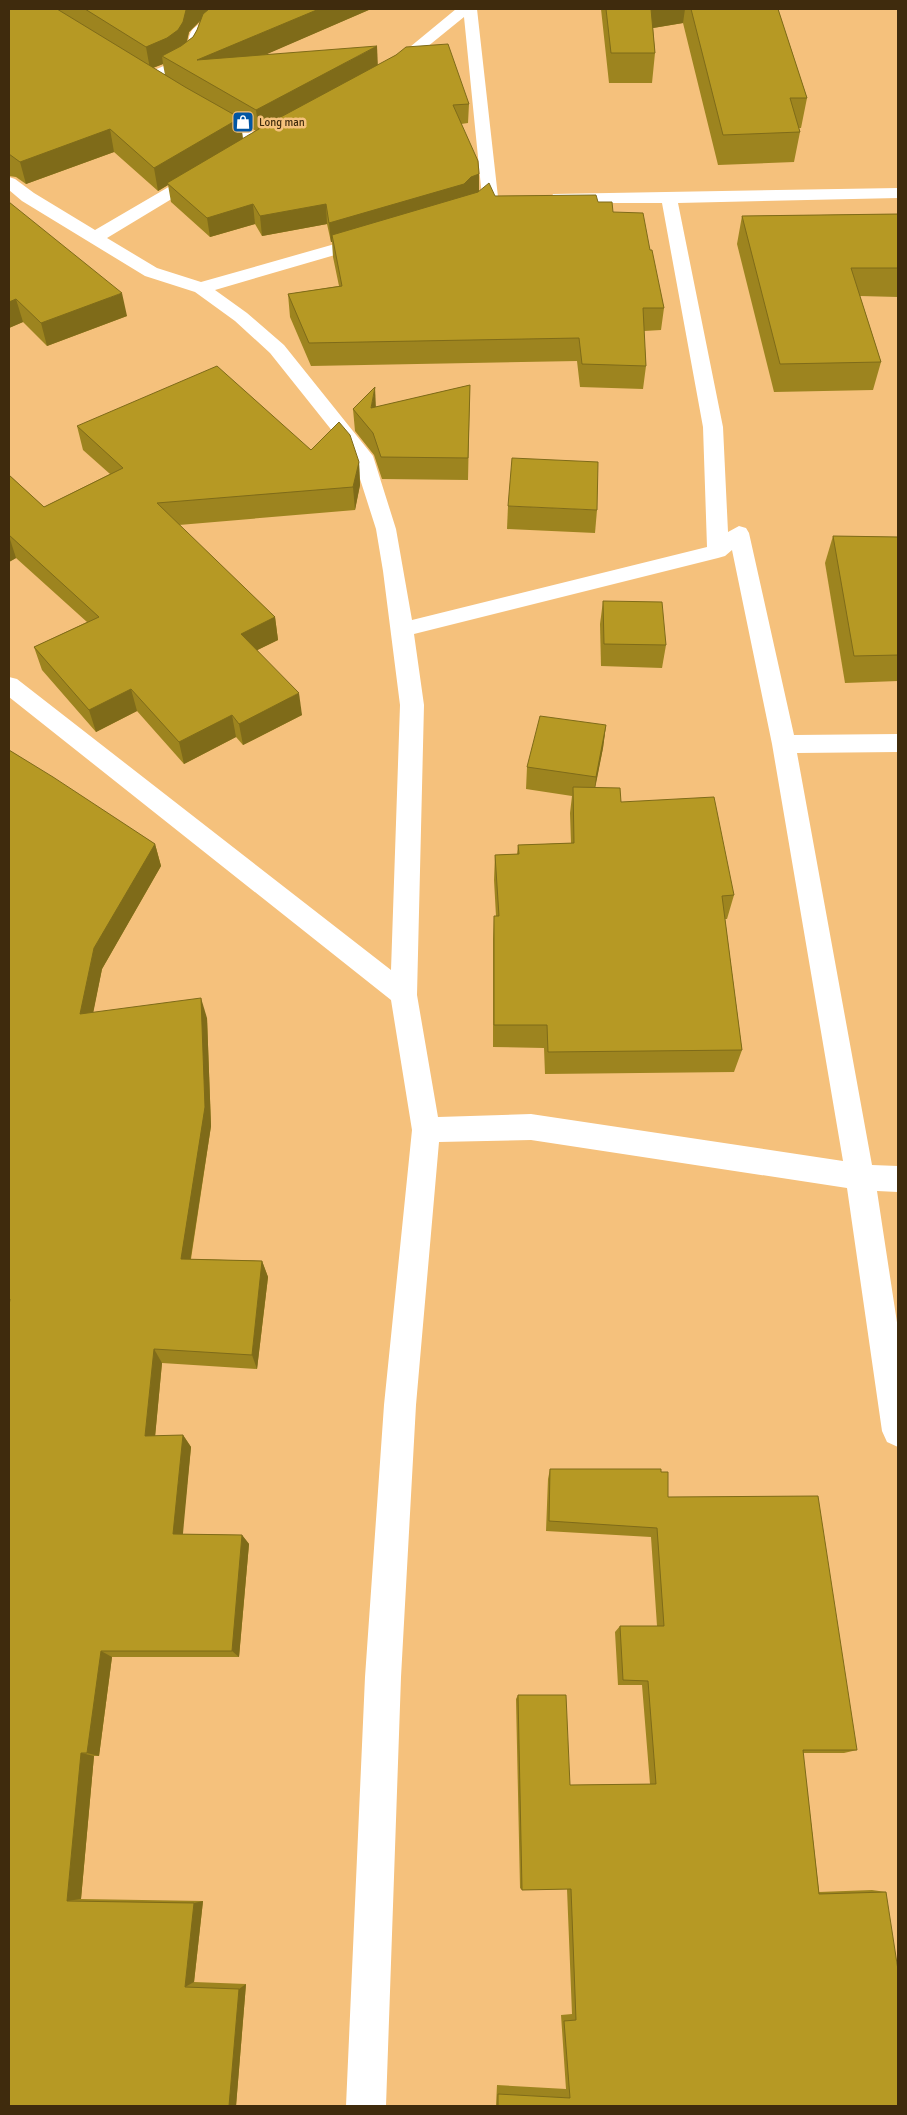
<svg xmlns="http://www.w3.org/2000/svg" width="907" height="2115" font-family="Signika,sans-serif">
  <rect width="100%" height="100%" fill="#f5c17c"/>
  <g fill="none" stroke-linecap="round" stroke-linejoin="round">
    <g fill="#fff" fill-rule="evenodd">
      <path d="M239,9h19l-2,3c-15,6 -34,10 -47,18 -8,6 -5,12 -9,20 -7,14 -41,34 -55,30l-3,-3 3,-3c12,-6 32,-11 40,-23 5,-7 2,-16 8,-22 11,-11 31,-15 46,-20z"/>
      <polygon points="456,9 477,9 498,197 496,201 484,201 482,197 464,17 395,73 385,73 382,70"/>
      <polygon points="210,109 265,138 267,141 265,144 253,144 204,117 202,114 204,111"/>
      <path d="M202,169l6,2 2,3 -2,3 -101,61 50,30 44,14 169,-48 6,1 3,4 -3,4 -161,47 32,23 37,32 89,111 23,73 16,91 295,-73 -4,-120 -41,-224h-103l-6,-1 -2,-4 2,-4 345,-6v10l-220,5 45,224 5,105 11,-6 7,2 3,5 45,202 104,-1v18l-101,1 75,412 26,1v26l-21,-1 21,138v118l-11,-5 -5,-11 -35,-243 -316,-48 -92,2 -23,263 -15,272 -15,429h-40l19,-429 19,-272 28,-275 -21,-130 -382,-303v-20l8,2 374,291 9,-265 -17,-134 -7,-42 -23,-72 -83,-104 -35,-32 -40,-29 -50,-16 -123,-75 -13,-11v-13l6,2 19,14 61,37 101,-59zM732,550l40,194 71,417 -312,-47 -93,3 -21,-122 7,-290 -10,-71 304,-76 7,-2z"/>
    </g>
  </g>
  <g fill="#9d841f" fill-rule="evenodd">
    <path d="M9,9h362l-107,46 114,10 91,39 -1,19 -7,1 18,50v18l16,4 103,6 15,10 37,38 14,58 -3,22 -17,1 2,35 -3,23 -63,-2 -3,-26 -266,5 -21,-49 -2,-23 51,-8 -6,-29 -1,-15h-1l-4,-18 -65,12 -7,-12 -45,13 -39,-35 -3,-17 -10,6 -44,-39 -88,32 -10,-7 -7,-1zM200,21l-3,9 -4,7 -6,5 2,-10zM163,64l2,11 -12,-7zM241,122l15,9 -13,8z"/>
    <polygon points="601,9 778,9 807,98 801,128 799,128 800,132 794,162 718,165 683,23 653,28 655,53 652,83 609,83"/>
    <polygon points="9,202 127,316 47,346 23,322 9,328"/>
    <polygon points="898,214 898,297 860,296 881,362 873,390 774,392 737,244 742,216"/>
    <polygon points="470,385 468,480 382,479 374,455 355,431 353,409 376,407"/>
    <polygon points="77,426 311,450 359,462 360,485 355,510 179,525 275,617 278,640 257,650 302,715 243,745 236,737 184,764 137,711 96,732 42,670 34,647 87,622 16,558 9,562 9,475 44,507 110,474 83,450"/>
    <polygon points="508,506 597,510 595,533 507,529"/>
    <polygon points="833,536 898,537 898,681 845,683 825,563"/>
    <polygon points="603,601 666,645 662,668 601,666 600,624"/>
    <polygon points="606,725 603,748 595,787 621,802 734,895 727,919 725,919 742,1050 734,1072 545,1074 544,1048 493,1047 493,939 494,916 496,916 494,880 495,855 517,854 518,845 571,843 570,813 572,796 526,789 527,767"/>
    <polygon points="9,750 155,844 161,866 102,969 93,1012 207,1018 211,1126 191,1259 262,1261 268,1277 257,1369 162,1363 155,1436 183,1435 191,1447 182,1534 242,1535 249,1544 239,1657 112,1657 99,1756 94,1756 81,1899 203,1901 194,1982 246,1984 236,2106 9,2106"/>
    <polygon points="550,1469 661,1472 668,1497 857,1750 844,1753 803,1753 819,1892 872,1890 886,1892 898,2106 496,2106 497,2085 566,2089 561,2015 572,2014 567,1889 522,1890 520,1888 516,1699 518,1695 570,1785 650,1784 642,1685 618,1685 615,1632 620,1626 657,1626 651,1537 546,1531 548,1479"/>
  </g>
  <g fill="#7f6b19">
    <polygon points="187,9 234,9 200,21 189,32 186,44 162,56 163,64 150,69 146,47"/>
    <polygon points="319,9 371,9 205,81 197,60"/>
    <polygon points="649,9 685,9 683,23 647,29"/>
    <polygon points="377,46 378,68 259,133 256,110"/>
    <polygon points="240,118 243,141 167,183 168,185 158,191 154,168"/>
    <polygon points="110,129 114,152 26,184 20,162"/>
    <polygon points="479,174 479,194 332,235 332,242 331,242 329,223"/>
    <polygon points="253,204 255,224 210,237 207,218"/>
    <polygon points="326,204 327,224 262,236 260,216"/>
    <polygon points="122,293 127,316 47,346 41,323"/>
    <polygon points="16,299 23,322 9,328 9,302"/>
    <polygon points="375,387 376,409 371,408"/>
    <polygon points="359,462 360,485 355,510 353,487"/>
    <polygon points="9,536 16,558 9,562"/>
    <polygon points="275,617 278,640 245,656 241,634"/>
    <polygon points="131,689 137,711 96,732 89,710"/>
    <polygon points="299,693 302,715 243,745 239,724"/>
    <polygon points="232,715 236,737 184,764 179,742"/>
    <polygon points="606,725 603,748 593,799 596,777"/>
    <polygon points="155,844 161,866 102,969 89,1034 80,1014 94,948"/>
    <polygon points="201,998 207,1018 211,1126 188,1275 181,1259"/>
    <polygon points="262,1261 268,1277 257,1369 252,1355"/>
    <polygon points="154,1349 162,1363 154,1448 145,1436"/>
    <polygon points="183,1435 191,1447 182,1544 173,1534"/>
    <polygon points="242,1535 249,1544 239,1657 232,1651"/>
    <polygon points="101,1651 112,1657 99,1756 87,1753"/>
    <polygon points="81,1753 94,1756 81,1899 67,1901"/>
    <polygon points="203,1901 194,1982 185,1987 194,1903"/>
    <polygon points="246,1984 236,2106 229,2106 239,1989"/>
  </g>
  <g fill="#b69924" stroke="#7f6b19">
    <polygon points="9,9 57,9 185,87 240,118 154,168 110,129 20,162 9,154"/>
    <polygon points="85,9 187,9 186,10 183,22 178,30 167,38 146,47"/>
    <polygon points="209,9 319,9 197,60 377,46 256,110 162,56 181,46 193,37 197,30 203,14"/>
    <polygon points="606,9 651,9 655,53 611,53"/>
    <polygon points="691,9 778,9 807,98 790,98 800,132 723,135"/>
    <polygon points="448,44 469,104 453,105 478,161 479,174 471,177 464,184 329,223 326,204 260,216 253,204 207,218 167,183 264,126 396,55 406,47"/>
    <polygon points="489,183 495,196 596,195 598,202 612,202 613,212 643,213 650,250 652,250 664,308 643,308 646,366 582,364 579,338 309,343 288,294 342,286 332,235 478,192"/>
    <polygon points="9,202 122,293 41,323 16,299 9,302"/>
    <polygon points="898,214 898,268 851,268 881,362 780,364 742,216"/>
    <polygon points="217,366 311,450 339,422 350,435 359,462 353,487 157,503 275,617 241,634 299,693 239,724 232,715 179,742 131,689 89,710 34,647 99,617 9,535 9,475 44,507 123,468 77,426"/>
    <polygon points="470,385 468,458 381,457 373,433 353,409 375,387 371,408"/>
    <polygon points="512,458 598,462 597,510 508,506"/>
    <polygon points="833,536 898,537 898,655 854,656"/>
    <polygon points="603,601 662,602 666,645 604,644"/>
    <polygon points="540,716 606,725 596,777 527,767"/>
    <polygon points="9,750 53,777 155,844 94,948 80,1014 201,998 205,1107 181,1259 262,1261 252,1355 154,1349 145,1436 183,1435 173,1534 242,1535 232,1651 101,1651 87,1753 81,1753 67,1901 194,1903 185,1987 239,1989 229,2106 9,2106 9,1306 10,1299 9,1299"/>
    <polygon points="573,787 620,788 621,802 714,797 734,895 722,896 742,1050 548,1052 547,1025 494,1025 494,916 499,916 495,855 519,854 518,845 574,843"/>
    <polygon points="550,1469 661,1469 661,1472 668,1472 668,1497 818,1496 857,1750 803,1750 819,1894 886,1892 898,1970 898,2106 498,2106 498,2094 570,2098 564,2021 576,2020 571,1889 522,1890 518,1695 566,1695 570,1785 656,1784 648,1681 623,1680 620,1626 664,1626 657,1528 549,1521"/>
  </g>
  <defs>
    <g id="shop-square" transform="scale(1.125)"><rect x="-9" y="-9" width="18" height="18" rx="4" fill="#0256a4" stroke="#f5c17c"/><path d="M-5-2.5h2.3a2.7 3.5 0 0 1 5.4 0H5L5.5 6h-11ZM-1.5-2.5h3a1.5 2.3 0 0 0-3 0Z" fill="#fff"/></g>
  </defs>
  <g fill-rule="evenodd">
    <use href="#shop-square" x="243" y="122"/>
  </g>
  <g text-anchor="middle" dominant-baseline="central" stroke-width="5" stroke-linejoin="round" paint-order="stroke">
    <g font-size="11" fill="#3f2b0d" stroke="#f5c17c" text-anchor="start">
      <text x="259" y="122">Long man</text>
    </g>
  </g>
  <rect width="907" height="2115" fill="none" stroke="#3f2b0d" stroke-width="20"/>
</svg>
